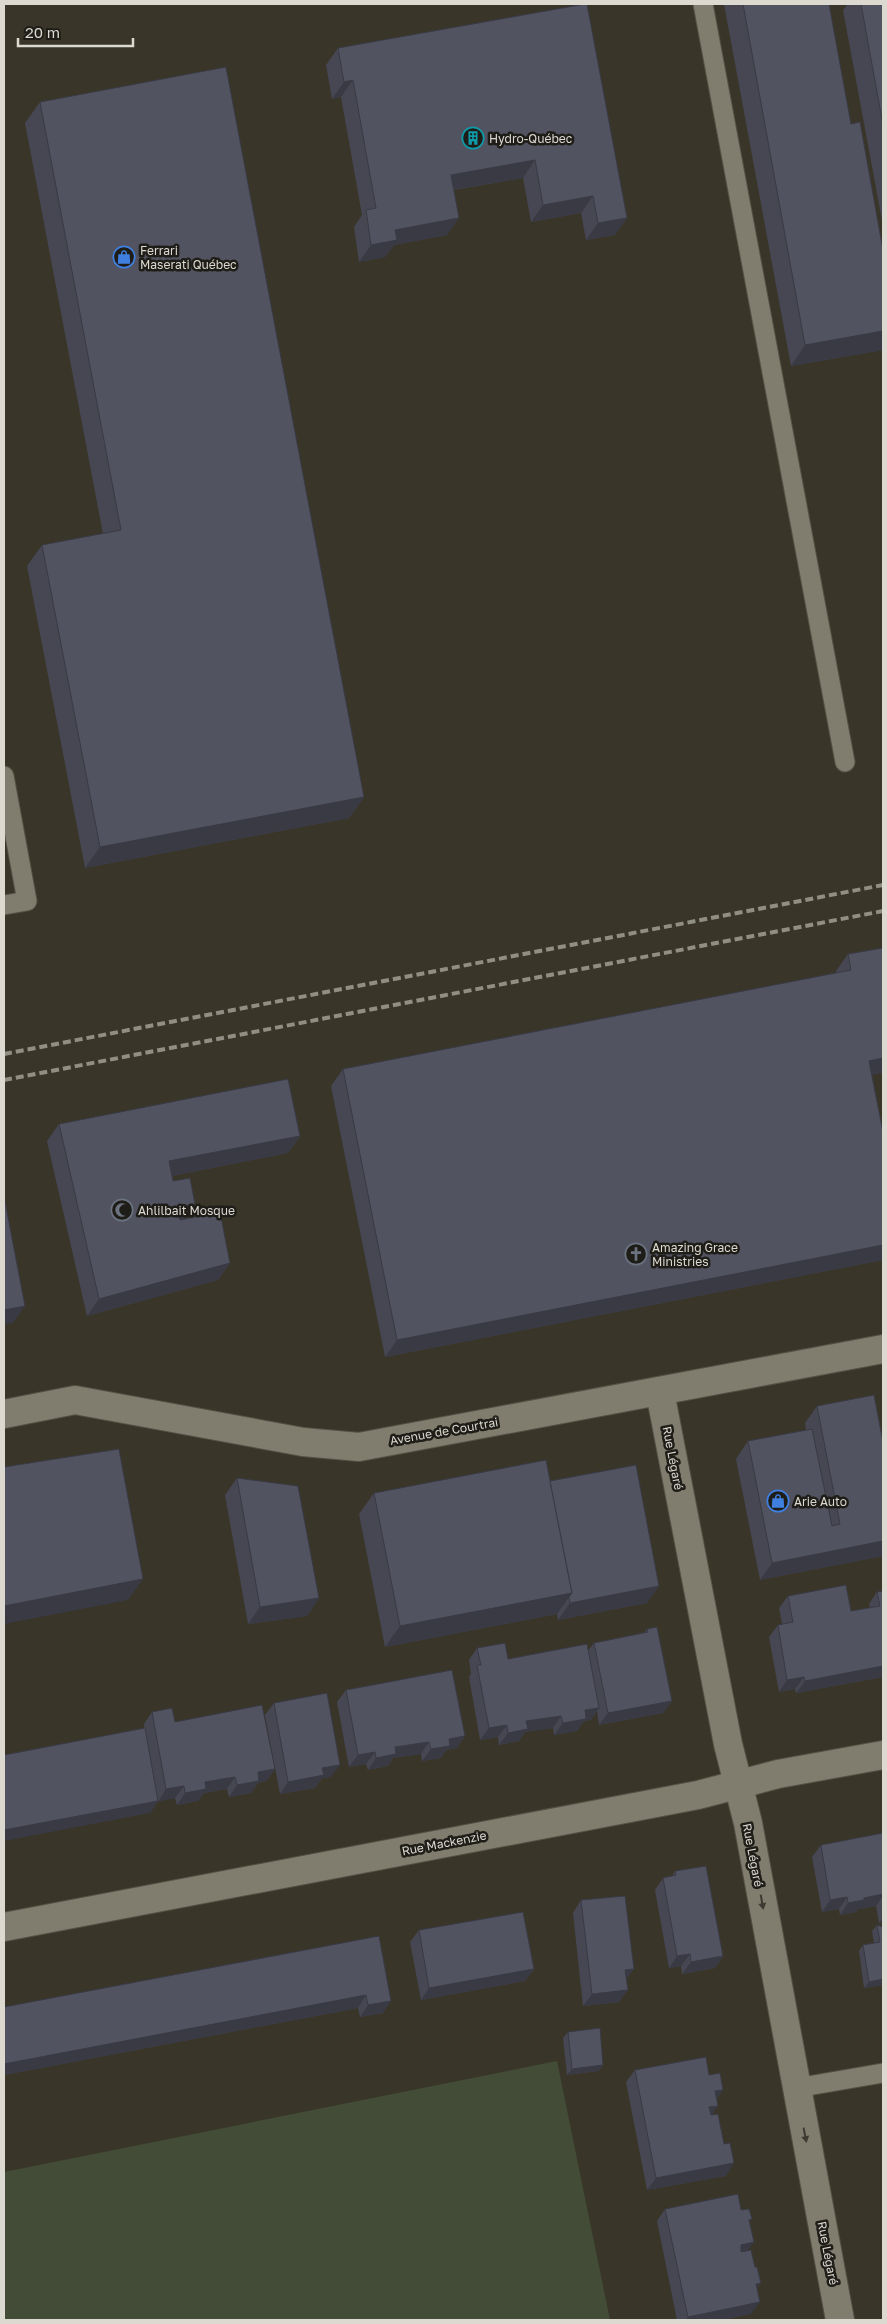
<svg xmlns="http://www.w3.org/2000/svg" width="887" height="2324" font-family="'Golos Text',sans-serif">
  <rect width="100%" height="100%" fill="#393629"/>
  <polygon fill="#424c36" points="557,2061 610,2320 4,2320 4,2172"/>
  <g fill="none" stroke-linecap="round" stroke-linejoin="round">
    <g stroke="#545246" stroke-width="21">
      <g id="service">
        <polyline points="703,4 845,762"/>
        <polyline points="4,776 27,901 4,905"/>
        <polyline points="796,2088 883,2073"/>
      </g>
    </g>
    <g stroke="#545246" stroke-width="30">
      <g id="minor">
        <polyline points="660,1392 728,1744 748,1823 840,2320"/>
        <polyline points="4,1414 75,1400 303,1442 359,1447 883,1349"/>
        <polyline points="4,1927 698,1795 778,1774 883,1755"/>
      </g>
    </g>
    <use href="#service" stroke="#807d6e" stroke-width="19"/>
    <use href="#minor" stroke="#807d6e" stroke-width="28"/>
    <g stroke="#918e83" stroke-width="4" stroke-dasharray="8 4" stroke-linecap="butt">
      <polyline points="4,1054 883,885"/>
      <polyline points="4,1080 883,911"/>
    </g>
  </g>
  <g fill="#474753">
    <polygon points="585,4 627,218 615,235 586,240 581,213 531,222 523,178 454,190 447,235 394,245 385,257 359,262 354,227 362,215 341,97 332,99 326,65 338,48"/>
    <polygon points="724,4 829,4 883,350 791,366"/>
    <polygon points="848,4 883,4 883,226 843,10"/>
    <polygon points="40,102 364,797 349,818 85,868 27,566 42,545 103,534 25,123"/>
    <polygon points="848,954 883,1132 883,1260 385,1357 331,1086 343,1069 836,973 836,971"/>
    <polygon points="59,1124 300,1136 288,1153 172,1176 184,1219 230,1263 218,1280 87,1316 47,1141"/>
    <polygon points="817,1406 883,1442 883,1556 760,1580 736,1459 748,1441 806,1430 805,1423"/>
    <polygon points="237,1478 319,1598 307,1616 248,1624 225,1495"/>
    <polygon points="550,1481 659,1586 647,1603 558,1620 557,1614 385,1647 359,1514 374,1493"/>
    <polygon points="883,1591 883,1677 796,1693 795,1689 779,1692 769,1637 778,1625 782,1624 779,1608 788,1596 851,1611 870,1608 869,1604 877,1592"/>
    <polygon points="647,1629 672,1701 663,1713 599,1725 597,1711 591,1720 584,1721 577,1731 554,1735 553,1728 525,1732 519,1741 499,1745 498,1737 480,1740 469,1677 471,1674 469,1660 477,1648 508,1659 588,1651 594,1643 644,1633"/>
    <polygon points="346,1690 465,1736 457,1748 446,1750 441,1758 422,1761 421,1754 393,1758 388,1766 368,1770 366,1764 349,1767 337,1702"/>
    <polygon points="274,1703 331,1777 322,1778 315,1788 280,1794 265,1715"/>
    <polygon points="152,1712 175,1722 275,1769 266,1781 258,1783 251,1793 229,1797 227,1789 204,1793 198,1801 177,1805 175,1798 158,1801 150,1813 144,1724"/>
    <polygon points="883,1833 883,1922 879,1923 876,1906 858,1909 856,1912 840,1915 839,1909 822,1912 812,1857 821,1845"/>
    <polygon points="675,1871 723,1956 715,1968 682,1974 681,1966 669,1968 655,1890 663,1878 672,1876"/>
    <polygon points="581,1900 626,1980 619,2002 583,2006 573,1913"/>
    <polygon points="877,1925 883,1927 883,1985 864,1988 859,1951 863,1945 874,1943 872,1931"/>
    <polygon points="419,1930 534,1969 525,1981 421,2000 410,1942"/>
    <polygon points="379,1936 383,2013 360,2017 358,2008 4,2075 4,2007"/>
    <polygon points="568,2032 603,2065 599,2071 567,2075 563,2038"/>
    <polygon points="635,2070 709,2075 717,2099 718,2106 712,2114 726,2176 647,2190 626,2082"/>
    <polygon points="665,2209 741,2210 749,2223 748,2251 757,2289 751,2314 722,2320 677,2320 657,2221"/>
  </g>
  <g fill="#393a44">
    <polygon points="353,80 341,97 332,99 344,82"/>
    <polygon points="535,160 523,178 439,192 451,175"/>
    <polygon points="593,196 581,213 531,222 543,205"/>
    <polygon points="459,218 447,235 394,245 385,257 359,262 371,245 395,230"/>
    <polygon points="627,218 615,235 586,240 598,223"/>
    <polygon points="883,331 883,350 791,366 805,345"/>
    <polygon points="364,797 349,818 85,868 100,847"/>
    <polygon points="883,1058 883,1073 857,1078 869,1061"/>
    <polygon points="300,1136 288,1153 157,1179 169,1161"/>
    <polygon points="195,1204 183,1221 166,1224 178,1207"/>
    <polygon points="883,1245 883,1260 385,1357 397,1340"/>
    <polygon points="230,1263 218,1280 87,1316 99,1299"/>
    <polygon points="25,1306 13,1323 4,1325 4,1310"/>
    <polygon points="883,1541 883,1556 760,1580 772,1563"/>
    <polygon points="143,1579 128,1600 4,1624 4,1606"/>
    <polygon points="659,1586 647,1603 558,1620 570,1603"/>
    <polygon points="572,1593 557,1614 385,1647 400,1626"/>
    <polygon points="319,1598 307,1616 248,1624 260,1607"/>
    <polygon points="883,1666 883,1677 796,1693 805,1681"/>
    <polygon points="804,1677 795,1689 779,1692 787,1680"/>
    <polygon points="672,1701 663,1713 599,1725 608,1713"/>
    <polygon points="599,1708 591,1720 584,1721 577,1731 554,1735 563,1723 585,1710"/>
    <polygon points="561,1716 553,1728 525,1732 519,1741 499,1745 508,1733 526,1721"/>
    <polygon points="507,1725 498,1737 480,1740 489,1728"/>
    <polygon points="465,1736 457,1748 446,1750 441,1758 422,1761 431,1749 449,1739"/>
    <polygon points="429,1742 421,1754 393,1758 388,1766 368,1770 376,1758 395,1747"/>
    <polygon points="375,1752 366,1764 349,1767 358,1755"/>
    <polygon points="340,1765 331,1777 322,1778 315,1788 280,1794 288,1782 322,1768"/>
    <polygon points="275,1769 266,1781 258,1783 251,1793 229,1797 237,1785 258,1772"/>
    <polygon points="235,1777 227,1789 204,1793 198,1801 177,1805 185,1793 205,1782"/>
    <polygon points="184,1786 175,1798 158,1802 166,1789"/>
    <polygon points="158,1801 150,1813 4,1841 4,1830"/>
    <polygon points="883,1894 883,1896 876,1906 858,1909 856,1912 840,1915 848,1903 864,1898"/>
    <polygon points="847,1897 839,1909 822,1912 830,1900"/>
    <polygon points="883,1917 883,1922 879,1923"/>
    <polygon points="690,1954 681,1966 669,1968 677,1956"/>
    <polygon points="723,1956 715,1968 682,1974 691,1962"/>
    <polygon points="534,1969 525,1981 421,2000 429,1988"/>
    <polygon points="634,1969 625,1981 625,1970"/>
    <polygon points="883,1979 883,1985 864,1988 869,1982"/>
    <polygon points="628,1990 619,2002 583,2006 592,1994"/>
    <polygon points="366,1995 358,2008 4,2075 4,2064"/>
    <polygon points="391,2001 383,2013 360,2017 368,2005"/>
    <polygon points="603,2065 599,2071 567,2075 572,2069"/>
    <polygon points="723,2090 715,2102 715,2091"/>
    <polygon points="718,2106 710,2118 709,2107"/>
    <polygon points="734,2163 726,2176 647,2190 656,2178"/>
    <polygon points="754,2242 745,2254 732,2257 741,2245"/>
    <polygon points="761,2283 752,2295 756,2284"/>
    <polygon points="760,2302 751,2314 722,2320 685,2320 688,2317"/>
  </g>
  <g fill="#525361" stroke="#393a44">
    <polygon points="585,4 587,4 627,218 598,223 593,196 543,205 535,160 451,175 459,218 395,230 397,240 371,245 366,210 376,208 353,80 344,82 338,48"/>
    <polygon points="743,4 829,4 851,124 860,122 883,250 883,331 805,345"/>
    <polygon points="861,4 883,4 883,125"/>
    <polygon points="226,67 364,797 100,847 42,545 121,530 40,102"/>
    <polygon points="883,948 883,1058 869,1061 883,1132 883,1245 397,1340 343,1069 851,970 848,954"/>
    <polygon points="288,1079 300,1136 169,1161 173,1181 190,1178 195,1204 178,1207 180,1220 220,1212 230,1263 99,1299 59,1124"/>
    <polygon points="4,1196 25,1306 4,1310"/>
    <polygon points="874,1395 883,1442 883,1541 772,1563 748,1441 812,1429 832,1526 840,1524 817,1406"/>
    <polygon points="119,1449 143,1579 4,1606 4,1467"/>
    <polygon points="546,1460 572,1593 400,1626 374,1493"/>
    <polygon points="636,1465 659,1586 570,1603 569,1597 572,1593 550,1481"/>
    <polygon points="237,1478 298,1486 319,1598 260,1607"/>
    <polygon points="846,1585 851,1611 880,1606 877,1592 883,1591 883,1666 805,1681 804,1677 787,1680 778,1625 793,1622 788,1596"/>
    <polygon points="657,1627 672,1701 608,1713 594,1643 648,1632 647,1629"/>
    <polygon points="505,1643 508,1659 587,1644 599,1708 585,1710 586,1719 563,1723 561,1716 526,1721 528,1729 508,1733 507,1725 489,1728 477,1665 481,1665 477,1648"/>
    <polygon points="452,1670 465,1736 449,1739 450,1746 431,1749 429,1742 395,1747 396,1754 376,1758 375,1752 358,1755 346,1690"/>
    <polygon points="327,1693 340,1765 322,1768 324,1775 288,1782 274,1703"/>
    <polygon points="262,1705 275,1769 258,1772 259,1781 237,1785 235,1777 205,1782 206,1789 185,1793 184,1786 166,1789 152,1712 172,1708 175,1722"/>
    <polygon points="145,1728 158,1801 4,1830 4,1755"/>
    <polygon points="883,1833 883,1894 864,1898 864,1900 848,1903 847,1897 830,1900 821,1845"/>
    <polygon points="706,1866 723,1956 691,1962 690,1954 677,1956 663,1878 676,1875 675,1871"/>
    <polygon points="625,1896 634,1969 625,1970 628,1990 592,1994 581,1900"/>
    <polygon points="523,1912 534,1969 429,1988 419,1930"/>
    <polygon points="877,1925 883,1927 883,1979 869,1982 863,1945 880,1942"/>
    <polygon points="379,1936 391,2001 368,2005 366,1995 4,2064 4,2007"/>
    <polygon points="600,2028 603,2065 572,2069 568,2032"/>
    <polygon points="706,2057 709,2075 720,2073 723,2090 715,2091 718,2106 709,2107 711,2115 718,2114 724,2144 730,2143 734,2163 656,2178 635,2070"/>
    <polygon points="738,2194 741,2210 749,2209 752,2219 749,2220 754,2242 741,2245 741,2252 751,2250 755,2267 757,2267 761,2283 756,2284 760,2302 688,2317 665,2209"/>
  </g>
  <defs><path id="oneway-solid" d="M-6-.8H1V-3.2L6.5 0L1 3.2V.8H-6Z" transform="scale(1.25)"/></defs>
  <g fill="#3c3a31">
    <use href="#oneway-solid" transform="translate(762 1902) rotate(80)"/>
    <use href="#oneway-solid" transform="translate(805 2135) rotate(79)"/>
  </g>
  <defs>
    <g id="building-ring" transform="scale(1.125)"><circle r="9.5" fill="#1f1d17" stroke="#0f9aa8" stroke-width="1.5"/><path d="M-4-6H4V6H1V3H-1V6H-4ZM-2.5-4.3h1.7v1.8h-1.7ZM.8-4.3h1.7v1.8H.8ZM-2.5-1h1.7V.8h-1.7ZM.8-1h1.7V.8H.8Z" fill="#0f9aa8"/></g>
    <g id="shop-ring" transform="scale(1.125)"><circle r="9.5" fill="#1f1d17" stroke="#3f7fe0" stroke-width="1.5"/><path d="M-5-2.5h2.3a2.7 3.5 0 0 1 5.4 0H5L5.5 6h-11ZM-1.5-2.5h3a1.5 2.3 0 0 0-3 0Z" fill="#3f7fe0"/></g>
    <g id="mosque-ring" transform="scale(1.125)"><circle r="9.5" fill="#1f1d17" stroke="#6b7280" stroke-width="1.5"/><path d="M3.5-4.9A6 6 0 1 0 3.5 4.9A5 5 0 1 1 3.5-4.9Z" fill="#6b7280"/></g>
    <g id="church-ring" transform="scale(1.125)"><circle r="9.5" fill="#1f1d17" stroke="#6b7280" stroke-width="1.5"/><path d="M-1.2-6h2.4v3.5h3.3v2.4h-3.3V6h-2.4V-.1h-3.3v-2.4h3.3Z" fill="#6b7280"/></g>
  </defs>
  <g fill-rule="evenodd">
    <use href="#building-ring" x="473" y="138"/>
    <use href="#shop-ring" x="124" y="257"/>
    <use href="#mosque-ring" x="122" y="1210"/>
    <use href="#church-ring" x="636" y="1254"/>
    <use href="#shop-ring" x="778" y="1501"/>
  </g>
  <g text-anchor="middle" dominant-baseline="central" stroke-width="5" stroke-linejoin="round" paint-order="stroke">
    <g font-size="12" fill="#dbd9d0" stroke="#1f1d17" text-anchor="start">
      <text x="489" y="138">Hydro-Québec</text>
      <text x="140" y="250">Ferrari<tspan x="140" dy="14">Maserati Québec</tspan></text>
      <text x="138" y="1210">Ahlilbait Mosque</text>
      <text x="652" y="1247">Amazing Grace<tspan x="652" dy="14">Ministries</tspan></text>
      <text x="794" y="1501">Arie Auto</text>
    </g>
    <g font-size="12" fill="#dbd9d0" stroke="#1f1d17">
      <text transform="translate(444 1431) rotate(-10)">Avenue de Courtrai</text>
      <text transform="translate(673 1458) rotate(79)">Rue Légaré</text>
      <text transform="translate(444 1843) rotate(-11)">Rue Mackenzie</text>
      <text transform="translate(753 1855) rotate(79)">Rue Légaré</text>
      <text transform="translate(828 2253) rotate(79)">Rue Légaré</text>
    </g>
  </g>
  <rect width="887" height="2324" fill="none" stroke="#dbd9d0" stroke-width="10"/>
  <path d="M18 38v8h115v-8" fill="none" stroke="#dbd9d0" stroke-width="2.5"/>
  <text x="25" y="38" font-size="15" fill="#dbd9d0" stroke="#1f1d17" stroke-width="4" paint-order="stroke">20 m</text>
</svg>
